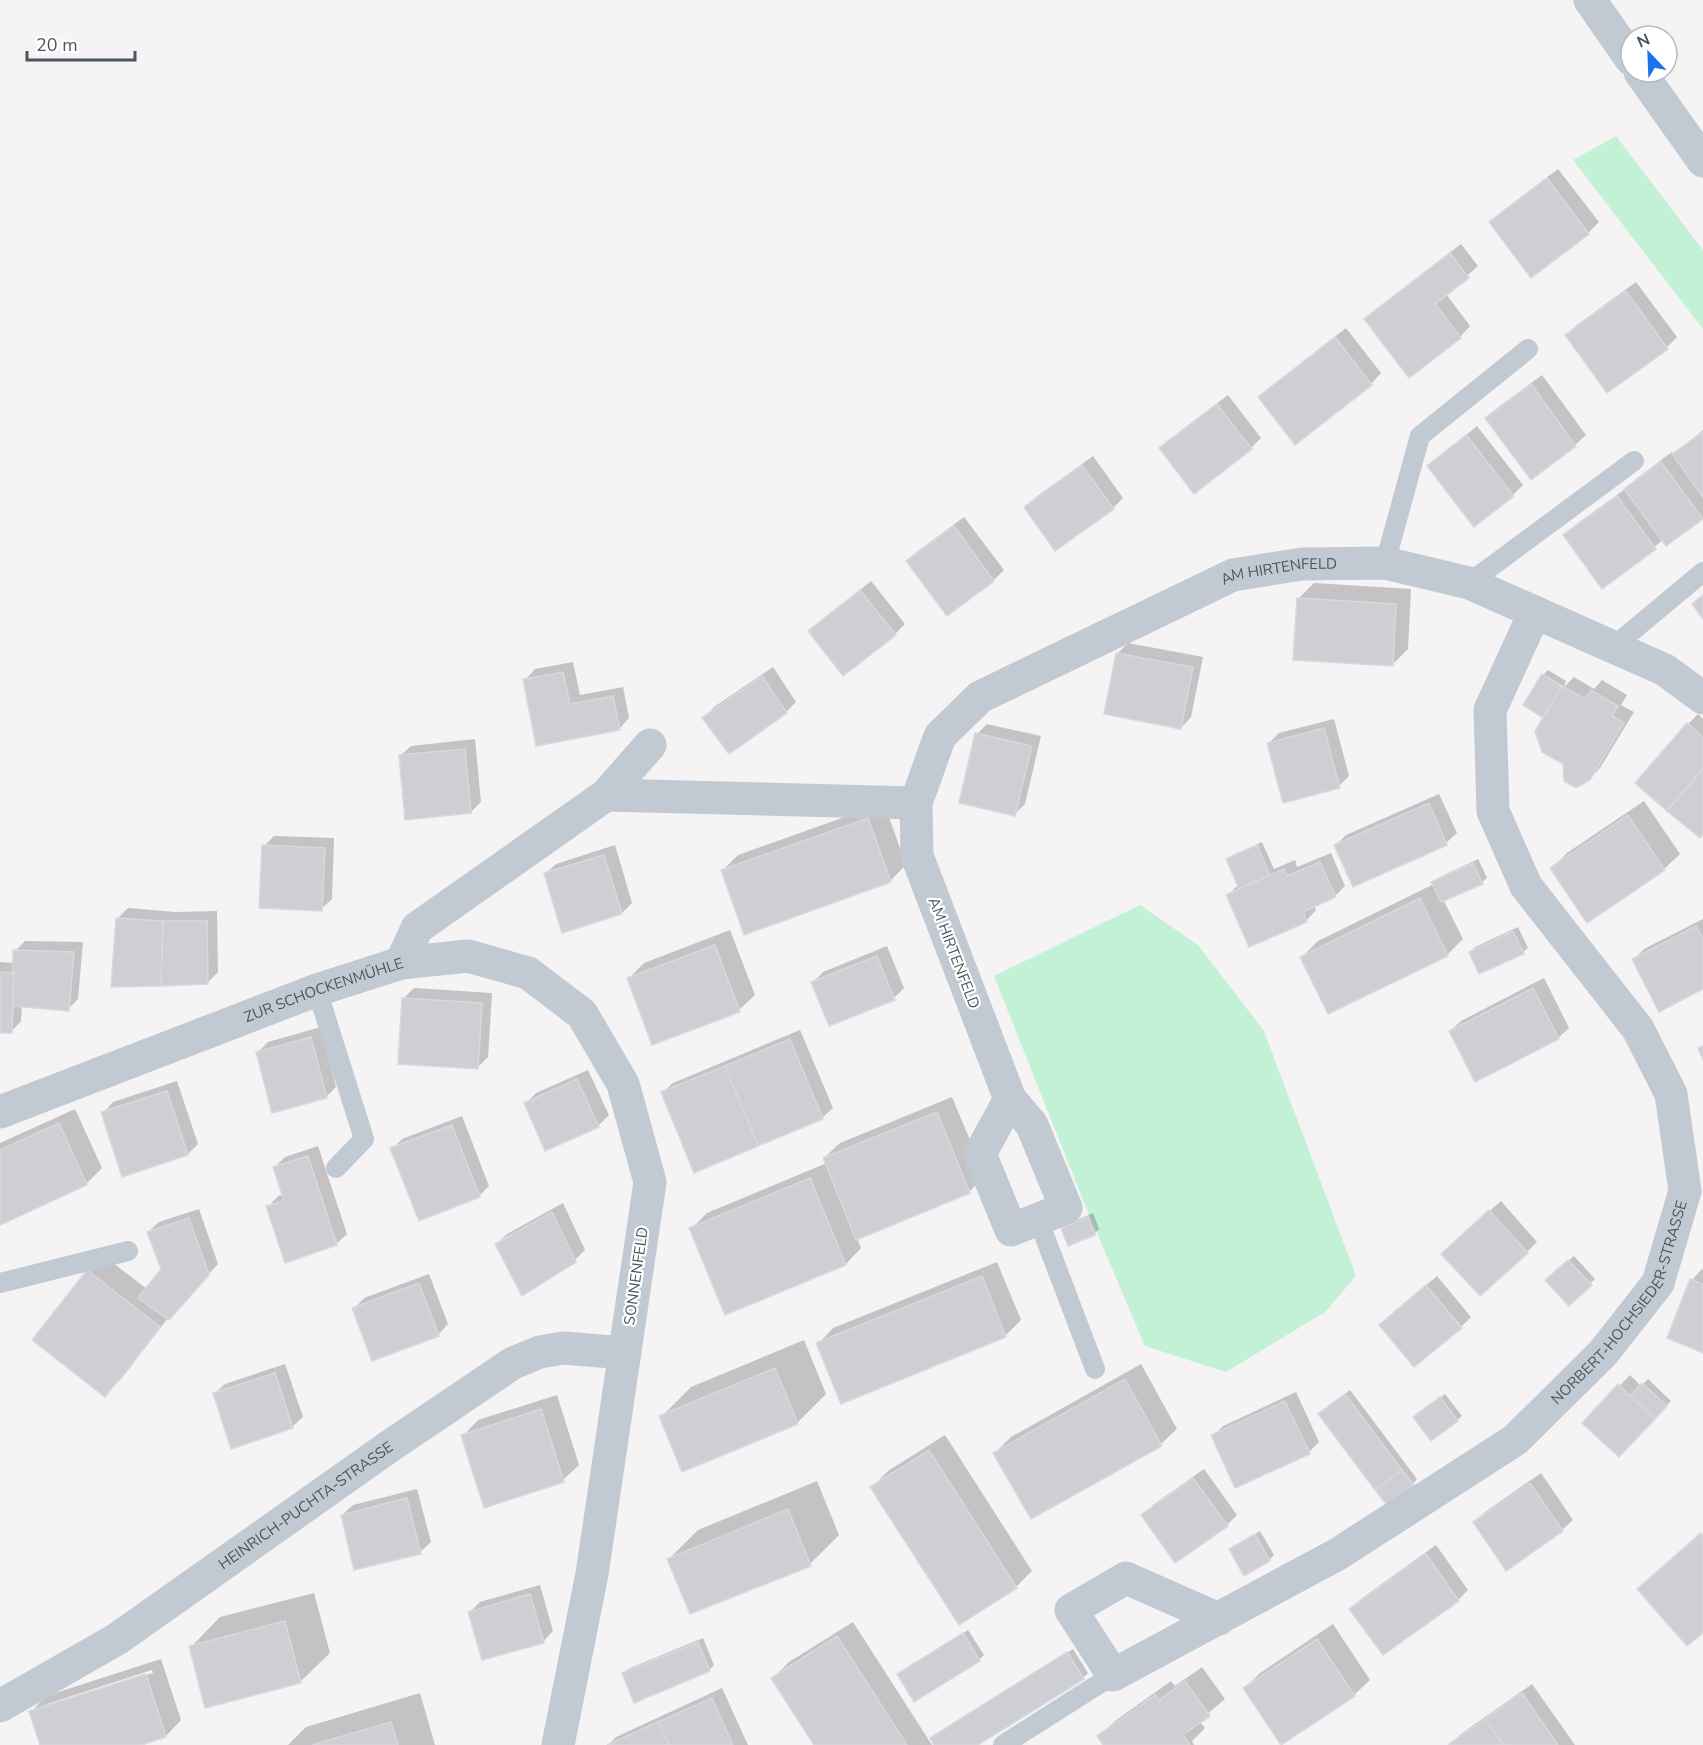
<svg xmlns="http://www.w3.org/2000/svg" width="1703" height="1745" font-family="'Nunito Sans',sans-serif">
  <rect width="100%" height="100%" fill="#f5f3f3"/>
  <g fill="#c3f1d5">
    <polygon points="1616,136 1703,250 1703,329 1573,160"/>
    <polygon points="1140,905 1198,945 1264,1031 1356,1276 1325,1312 1226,1372 1145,1346 1085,1205 994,976"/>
  </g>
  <g fill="#0003" fill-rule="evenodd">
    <polygon points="1558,169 1599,222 1588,233 1532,276 1491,222 1501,212"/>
    <polygon points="1461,244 1478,266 1446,294 1470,326 1460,337 1409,375 1366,319 1376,309"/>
    <polygon points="1636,282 1677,337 1667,347 1567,335 1577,325"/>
    <polygon points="1346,328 1381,373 1371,384 1295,443 1260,397 1270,387"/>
    <polygon points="1542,375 1586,435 1575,445 1532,477 1487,418 1497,408"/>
    <polygon points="1228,395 1261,438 1251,448 1161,448 1171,438"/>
    <polygon points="1477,426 1523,485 1513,495 1429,466"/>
    <polygon points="1703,430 1703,517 1666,544 1663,540 1603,587 1565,536 1575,525 1628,487 1636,479 1672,452 1674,455"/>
    <polygon points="1093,456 1123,498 1113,508 1025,507 1036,497"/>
    <polygon points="964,517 1004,570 994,580 947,614 908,561 918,551"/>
    <polygon points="871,581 905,624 895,634 810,631"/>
    <polygon points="1314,583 1411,589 1408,649 1392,665 1298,599"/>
    <polygon points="1128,643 1203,657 1191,717 1181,728 1106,713 1118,653"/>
    <polygon points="573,662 580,695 623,687 629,718 619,729 537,745 525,680 535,669"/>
    <polygon points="773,667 796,702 786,712 704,718 714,707"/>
    <polygon points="1548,670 1566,681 1564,687 1574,677 1594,689 1602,680 1627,695 1621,705 1634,712 1600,768 1589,779 1564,763 1545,717 1543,675"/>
    <polygon points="1698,714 1703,719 1703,832 1688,724"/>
    <polygon points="1334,719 1349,776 1339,786 1269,743 1279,733"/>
    <polygon points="987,724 1041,736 1025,804 1015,814 977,734"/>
    <polygon points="475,739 481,802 471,812 400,756 411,746"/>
    <polygon points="1439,794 1457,833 1446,843 1354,885 1336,845 1346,835"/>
    <polygon points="1644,801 1680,854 1664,869 1552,868 1567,853"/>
    <polygon points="884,803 906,865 890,881 723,870 738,855"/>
    <polygon points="274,836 334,838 332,899 321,909 264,846"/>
    <polygon points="1262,842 1274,869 1295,860 1297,867 1331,853 1345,886 1335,896 1314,905 1316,910 1306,921 1228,895 1239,884 1228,859 1233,855"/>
    <polygon points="615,845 632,903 622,913 545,874 556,864"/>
    <polygon points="1478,859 1487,878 1482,882 1443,899 1463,939 1447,955 1302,957 1318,941 1434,884 1433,882 1438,878"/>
    <polygon points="128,908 175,912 217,911 218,972 208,982 118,918"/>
    <polygon points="1703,919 1703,988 1634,959 1644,949"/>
    <polygon points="1518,927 1528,948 1523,952 1471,952 1475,947"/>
    <polygon points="730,930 755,995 739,1010 628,979 644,963"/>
    <polygon points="25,941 83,942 78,999 68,1009 22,1005 21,1021 11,1032 0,1032 0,962 15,963 15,951"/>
    <polygon points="887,946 904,988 894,998 813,982 823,972"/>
    <polygon points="1544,978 1569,1028 1558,1038 1450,1031 1461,1021"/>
    <polygon points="414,988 492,993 488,1057 478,1067 403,999"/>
    <polygon points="321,1027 336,1087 326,1097 257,1053 268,1042"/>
    <polygon points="800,1030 833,1108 822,1118 662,1093 673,1083"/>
    <polygon points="588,1070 609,1115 598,1126 526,1103 536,1093"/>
    <polygon points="177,1081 198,1144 188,1154 103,1113 113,1102"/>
    <polygon points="952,1097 985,1176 969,1192 857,1238 861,1248 846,1264 726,1314 691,1229 707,1213 827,1163 824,1158 840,1143"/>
    <polygon points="75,1109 102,1168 86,1184 0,1221 0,1143"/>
    <polygon points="462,1116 489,1186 479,1196 392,1149 402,1139"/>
    <polygon points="318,1146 347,1234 336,1244 268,1207 278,1196 284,1195 275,1167 285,1157"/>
    <polygon points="1501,1201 1537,1242 1527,1252 1453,1243"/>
    <polygon points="563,1203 585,1250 575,1260 497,1244 507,1234"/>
    <polygon points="199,1209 218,1264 168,1318 121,1379 105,1395 88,1271 104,1256 147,1289 162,1270 148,1232 159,1222"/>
    <polygon points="1093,1213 1099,1229 1094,1234 1063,1229 1068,1224"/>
    <polygon points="1574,1256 1595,1279 1569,1304 1547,1281"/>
    <polygon points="997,1262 1021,1320 1005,1336 818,1344 833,1328"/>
    <polygon points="1702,1269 1703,1270 1703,1351 1692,1280"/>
    <polygon points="429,1274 448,1324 438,1335 354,1309 364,1298"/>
    <polygon points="1437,1276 1471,1317 1461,1327 1391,1315"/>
    <polygon points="804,1340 826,1394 797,1423 661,1417 691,1387"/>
    <polygon points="285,1364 303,1417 292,1427 214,1394 225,1384"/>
    <polygon points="1141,1364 1177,1429 1161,1444 1032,1517 995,1453 1011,1437"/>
    <polygon points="1630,1375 1641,1386 1648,1379 1671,1401 1664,1408 1584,1423"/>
    <polygon points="1350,1390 1417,1479 1413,1484 1325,1410"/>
    <polygon points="1296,1392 1319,1442 1309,1452 1213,1436 1223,1426"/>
    <polygon points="1445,1394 1462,1416 1457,1420 1420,1413"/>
    <polygon points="557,1395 579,1465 563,1480 463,1436 478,1420"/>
    <polygon points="945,1435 1032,1571 1016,1587 872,1487 888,1471"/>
    <polygon points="1204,1469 1237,1515 1227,1525 1143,1516 1153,1505"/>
    <polygon points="1541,1473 1573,1520 1562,1530 1506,1568 1475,1522 1485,1512"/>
    <polygon points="817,1481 839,1535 810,1564 669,1559 698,1530"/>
    <polygon points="417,1489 431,1542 420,1552 342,1515 353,1505"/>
    <polygon points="1260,1531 1274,1555 1269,1560 1230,1550"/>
    <polygon points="1436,1545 1468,1590 1458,1600 1351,1609 1361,1599"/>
    <polygon points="540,1585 553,1631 543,1642 470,1612 480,1602"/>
    <polygon points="314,1593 330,1653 300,1682 191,1647 220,1617"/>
    <polygon points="853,1622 932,1745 816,1745 773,1678 789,1662"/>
    <polygon points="1333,1624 1370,1680 1354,1695 1245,1688 1260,1673"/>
    <polygon points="968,1630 984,1655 979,1660 899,1674"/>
    <polygon points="703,1638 714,1665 709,1670 623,1674 628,1669"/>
    <polygon points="1073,1649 1088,1673 1083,1678 975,1745 936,1745 932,1738 936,1734"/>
    <path d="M161,1659l20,61 -15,16 -29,9h-96l-10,-33 15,-16zM152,1670l1,3 -106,34v-3z"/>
    <polygon points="1202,1667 1225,1699 1199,1721 1205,1728 1192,1741 1194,1745 1105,1745 1099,1736 1115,1721 1171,1681 1175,1686"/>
    <polygon points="1532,1684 1575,1745 1451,1745 1461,1734"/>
    <polygon points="722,1688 748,1745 608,1745 616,1737"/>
    <polygon points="420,1693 435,1745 288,1745 306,1727"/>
  </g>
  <g fill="#cdcfd5" stroke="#d7d9de" stroke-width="1.5">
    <polygon points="1547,178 1589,234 1531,278 1489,222"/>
    <polygon points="1450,253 1469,278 1435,304 1461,338 1409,378 1364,319"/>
    <polygon points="1626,291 1668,349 1607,393 1565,335"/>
    <polygon points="1335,337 1372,385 1295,445 1258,397"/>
    <polygon points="1531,384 1576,446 1531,480 1485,418"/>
    <polygon points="1217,404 1252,449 1194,494 1159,448"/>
    <polygon points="1703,432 1703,497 1672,454"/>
    <polygon points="1466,435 1514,496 1474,527 1427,466"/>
    <polygon points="1661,462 1703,519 1666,546 1624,489"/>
    <polygon points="1082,465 1114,509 1055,551 1024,507"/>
    <polygon points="1617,496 1656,549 1602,589 1563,535"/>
    <polygon points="954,526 994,581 947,616 906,561"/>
    <polygon points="860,590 896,635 843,676 808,631"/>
    <polygon points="1703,595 1703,619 1692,604"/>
    <polygon points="1297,598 1396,604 1393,666 1293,660"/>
    <polygon points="1116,653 1193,667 1181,729 1104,714"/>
    <polygon points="563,672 570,704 613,696 620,730 536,746 523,679"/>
    <polygon points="1542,674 1562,686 1543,718 1523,705"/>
    <polygon points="762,676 787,713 729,754 702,718"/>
    <polygon points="1562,686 1585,699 1591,690 1618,706 1612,716 1624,723 1590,780 1576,788 1564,781 1563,764 1542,752 1535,731"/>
    <polygon points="1687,723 1703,737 1703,769 1667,811 1635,783"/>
    <polygon points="1324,728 1340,788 1283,803 1267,743"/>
    <polygon points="975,733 1032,746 1015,816 959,803"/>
    <polygon points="465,749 471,813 405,820 399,755"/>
    <polygon points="1703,769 1703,834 1700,838 1667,811"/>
    <polygon points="1429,803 1447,845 1353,887 1334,845"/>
    <polygon points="1628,815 1665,870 1587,923 1550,868"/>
    <polygon points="868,818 891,882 744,935 721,870"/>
    <polygon points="262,845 325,848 322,911 259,908"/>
    <polygon points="1257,845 1270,875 1239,889 1226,859"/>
    <polygon points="604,855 622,914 562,933 544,873"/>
    <polygon points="1320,862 1336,897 1303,912 1307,922 1249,947 1226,895 1284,869 1287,876"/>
    <polygon points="1473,863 1483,884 1441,902 1431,882"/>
    <polygon points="1420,898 1448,956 1328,1014 1300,957"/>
    <polygon points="116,918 163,921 161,986 111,987"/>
    <polygon points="163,921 207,921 208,984 161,986"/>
    <polygon points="1696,926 1703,939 1703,989 1659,1012 1632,959"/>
    <polygon points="1513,931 1524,954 1479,974 1469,952"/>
    <polygon points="715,945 740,1012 652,1045 627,978"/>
    <polygon points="13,950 74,952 69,1011 13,1006"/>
    <polygon points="877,956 895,1000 829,1026 811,982"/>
    <polygon points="0,972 14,973 12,1033 0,1033"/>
    <polygon points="1533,988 1559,1039 1475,1082 1449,1031"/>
    <polygon points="402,998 482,1003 478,1069 398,1064"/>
    <polygon points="311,1037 327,1098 272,1113 256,1052"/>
    <polygon points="790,1039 823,1119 758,1146 725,1066"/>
    <polygon points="1703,1046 1703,1060 1698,1048"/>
    <polygon points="725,1066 758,1146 694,1173 661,1092"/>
    <polygon points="577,1079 599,1127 545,1151 524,1103"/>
    <polygon points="167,1091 188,1155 122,1177 101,1112"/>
    <polygon points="937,1112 970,1193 856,1240 823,1158"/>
    <polygon points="59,1123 87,1185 0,1225 0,1150"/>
    <polygon points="452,1125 480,1197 419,1221 390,1148"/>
    <polygon points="308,1156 337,1245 285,1263 266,1206 284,1201 273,1167"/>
    <polygon points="810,1178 846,1265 725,1315 689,1228"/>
    <polygon points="1489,1210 1528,1253 1480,1296 1441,1254"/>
    <polygon points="552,1212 576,1262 522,1296 495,1244"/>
    <polygon points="1088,1217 1095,1235 1068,1246 1061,1228"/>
    <polygon points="189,1218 209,1275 169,1320 138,1298 161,1269 147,1232"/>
    <polygon points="1568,1260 1592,1285 1569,1306 1545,1280"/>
    <polygon points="87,1270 160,1327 105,1397 32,1340"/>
    <polygon points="982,1276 1006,1337 841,1404 816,1343"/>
    <polygon points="1690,1279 1703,1284 1703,1353 1667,1338"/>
    <polygon points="419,1283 439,1336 372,1361 352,1308"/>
    <polygon points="1426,1285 1462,1328 1414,1367 1379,1325"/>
    <polygon points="775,1368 798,1424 682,1472 659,1416"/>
    <polygon points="275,1373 293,1428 231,1449 213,1393"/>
    <polygon points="1125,1379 1162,1446 1031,1519 993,1453"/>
    <polygon points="1642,1383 1667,1406 1655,1419 1630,1396"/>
    <polygon points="1618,1384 1655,1419 1619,1457 1582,1423"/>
    <polygon points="1345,1394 1402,1470 1375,1490 1318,1414"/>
    <polygon points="1440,1397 1458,1421 1431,1441 1413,1417"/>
    <polygon points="1285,1401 1310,1454 1235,1488 1211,1435"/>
    <polygon points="541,1409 564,1482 484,1508 461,1435"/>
    <polygon points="929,1450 1017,1588 959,1625 870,1487"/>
    <polygon points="1402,1470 1414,1485 1387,1505 1375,1490"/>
    <polygon points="1193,1478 1228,1526 1175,1563 1141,1515"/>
    <polygon points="1530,1483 1563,1531 1506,1571 1473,1522"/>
    <polygon points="407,1498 421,1554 354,1570 341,1515"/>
    <polygon points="788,1509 811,1566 690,1614 667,1559"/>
    <polygon points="1701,1533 1703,1536 1703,1633 1687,1646 1637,1589"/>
    <polygon points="1255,1534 1270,1561 1244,1576 1229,1549"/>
    <polygon points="1426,1554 1459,1601 1383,1655 1349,1609"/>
    <polygon points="530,1594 544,1643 482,1660 468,1612"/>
    <polygon points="285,1621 301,1683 205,1708 189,1646"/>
    <polygon points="963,1633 980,1661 914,1702 897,1674"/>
    <polygon points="837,1636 907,1745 814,1745 771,1678"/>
    <polygon points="1317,1639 1355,1696 1281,1745 1243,1688"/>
    <polygon points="698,1642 710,1671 634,1703 622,1673"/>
    <polygon points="1067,1652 1084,1679 978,1745 934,1745 930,1738"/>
    <polygon points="146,1674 166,1737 142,1745 40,1745 29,1711"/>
    <polygon points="1185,1681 1210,1716 1183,1735 1190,1745 1103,1745 1097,1736 1155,1695 1159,1700"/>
    <polygon points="1522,1693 1558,1745 1504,1745 1485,1719"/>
    <polygon points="712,1698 733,1745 669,1745 658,1722"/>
    <polygon points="1485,1719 1504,1745 1449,1745 1449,1744"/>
    <polygon points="391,1722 398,1745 312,1745"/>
    <polygon points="658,1722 669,1745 607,1745"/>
  </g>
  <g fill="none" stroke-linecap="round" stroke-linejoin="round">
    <g stroke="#c1cad2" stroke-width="20">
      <polyline points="1385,563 1420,436 1528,349"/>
      <polyline points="1469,583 1634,461"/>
      <polyline points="1613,647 1703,572"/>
      <polyline points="317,990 364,1139 336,1168"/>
      <polyline points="1038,1219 1095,1369"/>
      <polyline points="0,1283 128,1251"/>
      <polyline points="1003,1745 1113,1675"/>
    </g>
    <g stroke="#c1cad2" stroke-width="33">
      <polyline points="606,795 916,803"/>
      <polyline points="401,963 417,928 606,795 650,745"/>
      <path id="s1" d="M1010,1099l-30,55 31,76 55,-22 -34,-83 -22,-26 -93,-243 -1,-53 24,-67 40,-39 253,-122 69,-11 83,-1 84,20 196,87 38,28"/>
      <path id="s2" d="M0,1112l317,-122 84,-27 67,-7 60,17 54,41 41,70 27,98 -58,392 -34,171"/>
      <path id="s3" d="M1219,1619l-93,-41 -55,32 42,65 225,-121 177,-114 88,-87 55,-70 27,-92 -14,-97 -33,-65 -112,-143 -33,-75 -3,-101 45,-98"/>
      <path id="s4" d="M0,1706l117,-67 273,-193 123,-83 27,-11 23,-4 62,5"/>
    </g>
    <g stroke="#c1cad2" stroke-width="33">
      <polyline points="1590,0 1631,59"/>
      <polyline points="1640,72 1703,161"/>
    </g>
  </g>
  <g text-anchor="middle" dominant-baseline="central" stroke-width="4.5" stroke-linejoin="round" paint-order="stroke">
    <g font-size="15" fill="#4a5661" stroke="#fff">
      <text stroke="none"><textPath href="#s1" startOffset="1095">AM HIRTENFELD</textPath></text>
      <text transform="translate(954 953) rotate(69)">AM HIRTENFELD</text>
      <text stroke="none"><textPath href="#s2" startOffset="346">ZUR SCHOCKENMÜHLE</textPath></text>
      <text transform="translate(636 1276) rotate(-82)">SONNENFELD</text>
      <text stroke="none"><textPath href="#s3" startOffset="885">NORBERT-HOCHSIEDER-STRASSE</textPath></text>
      <text stroke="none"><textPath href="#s4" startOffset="366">HEINRICH-PUCHTA-STRASSE</textPath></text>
    </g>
  </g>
  <g transform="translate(1649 54) rotate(337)"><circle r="28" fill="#ffffff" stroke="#b7bbc0" stroke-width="1.5"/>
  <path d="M0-4.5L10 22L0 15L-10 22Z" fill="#1a73e8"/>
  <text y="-9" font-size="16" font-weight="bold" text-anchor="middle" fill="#4a5661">N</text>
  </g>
  <path d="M27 51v9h108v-9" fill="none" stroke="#4a5661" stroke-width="3"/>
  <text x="36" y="51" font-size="18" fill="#4a5661" stroke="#ffffff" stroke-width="4.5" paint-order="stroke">20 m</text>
</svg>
